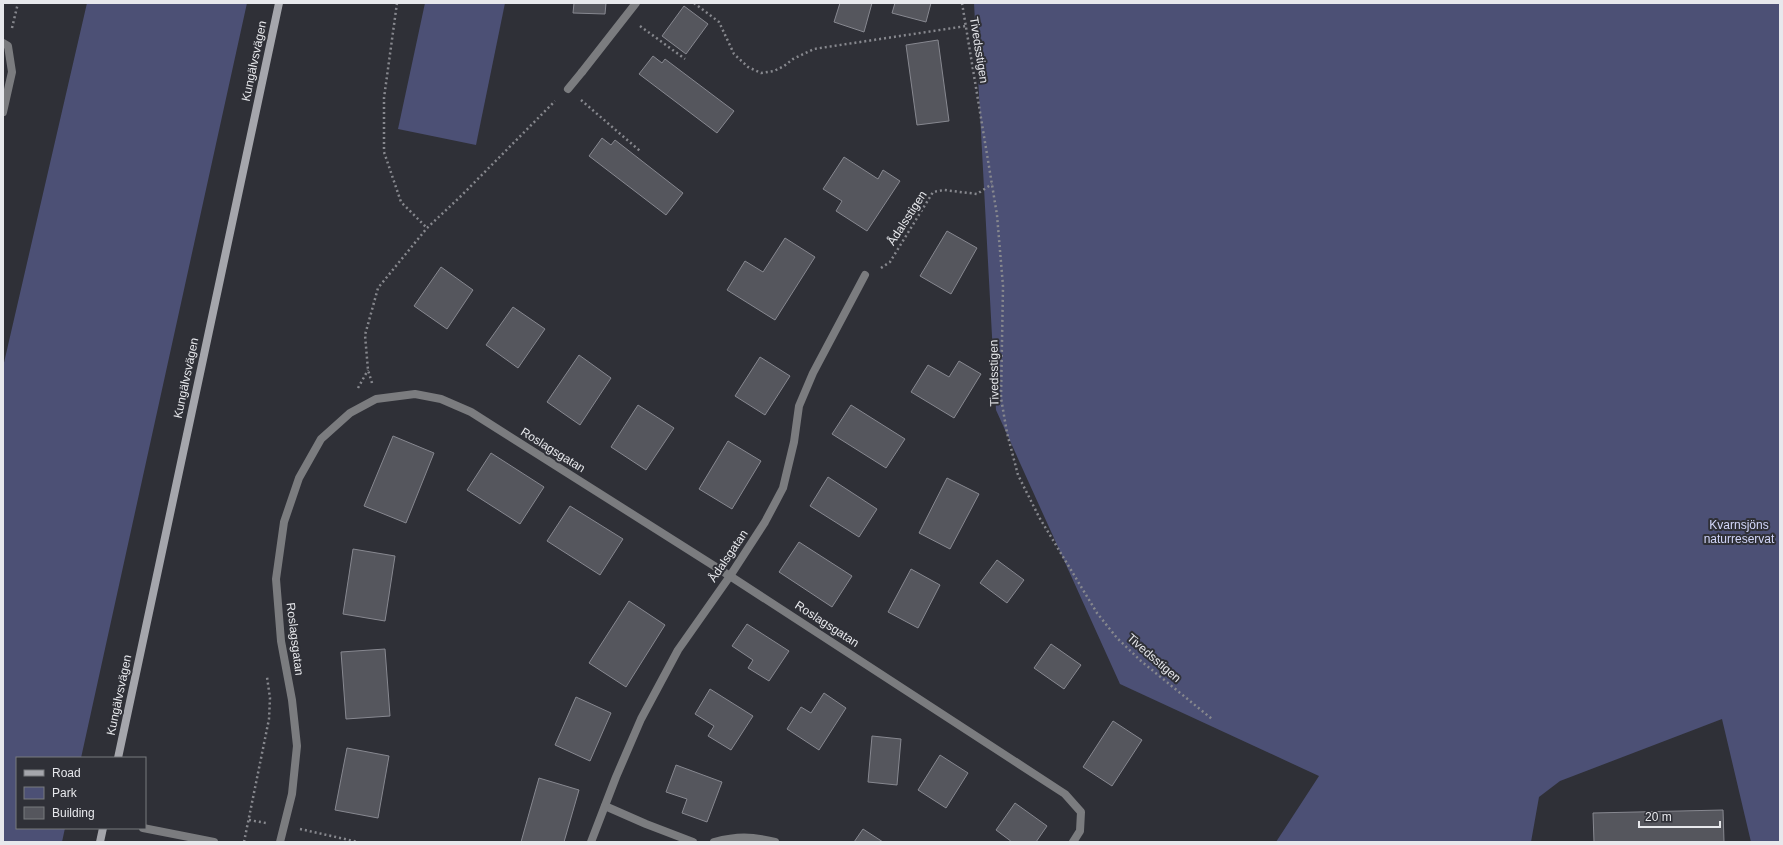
<svg xmlns="http://www.w3.org/2000/svg" width="1783" height="845" font-family="Helvetica,sans-serif">
  <rect width="100%" height="100%" fill="#2f3037"/>
  <g fill="#4c5075">
    <polygon points="87,3 247,3 81,758 17,758 17,828 65,828 62,842 3,842 3,367"/>
    <polygon points="425,3 505,3 476,145 398,129"/>
    <polygon points="974,3 1780,3 1780,842 1751,842 1722,719 1560,781 1539,797 1531,842 1276,842 1319,776 1120,684 996,410"/>
  </g>
  <g fill="#55565d" stroke="#878890">
    <polygon points="574,3 606,3 605,14 573,13"/>
    <polygon points="840,3 872,3 864,32 834,22"/>
    <polygon points="895,3 931,3 926,22 892,13"/>
    <polygon points="684,6 708,24 686,54 662,36"/>
    <polygon points="938,40 949,121 917,125 906,45"/>
    <polygon points="653,56 662,63 665,59 734,111 717,133 639,74"/>
    <polygon points="602,138 611,145 615,140 683,193 666,215 589,156"/>
    <polygon points="844,157 878,179 883,170 900,181 867,231 836,211 842,201 823,189"/>
    <polygon points="947,231 977,248 951,294 920,276"/>
    <polygon points="785,238 815,257 775,320 727,290 745,261 763,272"/>
    <polygon points="441,267 473,290 447,329 414,306"/>
    <polygon points="513,307 545,329 518,368 486,345"/>
    <polygon points="579,355 611,378 580,425 547,402"/>
    <polygon points="760,357 790,376 765,415 735,396"/>
    <polygon points="959,361 981,374 954,418 911,392 928,365 949,377"/>
    <polygon points="638,405 674,428 646,470 611,447"/>
    <polygon points="851,405 905,439 886,468 832,434"/>
    <polygon points="393,436 434,453 406,523 364,506"/>
    <polygon points="728,441 761,461 732,509 699,489"/>
    <polygon points="491,453 544,487 520,524 467,490"/>
    <polygon points="828,477 877,509 859,537 810,506"/>
    <polygon points="947,478 979,494 950,549 919,533"/>
    <polygon points="570,506 623,539 600,575 547,541"/>
    <polygon points="799,542 852,576 832,607 779,572"/>
    <polygon points="353,549 395,556 385,621 343,614"/>
    <polygon points="997,560 1024,580 1007,603 980,583"/>
    <polygon points="911,569 940,585 918,628 888,612"/>
    <polygon points="629,601 665,625 626,687 589,663"/>
    <polygon points="747,624 789,651 769,681 748,668 753,660 732,646"/>
    <polygon points="1051,644 1081,665 1064,689 1034,668"/>
    <polygon points="385,649 390,716 346,719 341,652"/>
    <polygon points="710,689 753,716 731,750 708,736 714,726 695,714"/>
    <polygon points="824,693 846,708 819,750 787,729 801,707 811,713"/>
    <polygon points="576,697 611,713 590,761 555,745"/>
    <polygon points="1113,721 1142,740 1112,786 1083,767"/>
    <polygon points="872,736 901,739 897,785 868,782"/>
    <polygon points="347,748 389,756 378,818 335,810"/>
    <polygon points="940,755 968,773 946,808 918,790"/>
    <polygon points="676,765 722,782 707,822 682,813 687,799 666,792"/>
    <polygon points="539,778 579,790 564,842 521,842"/>
    <polygon points="1015,803 1047,826 1036,842 1012,842 996,830"/>
    <polygon points="1723,810 1724,842 1594,842 1593,813"/>
    <polygon points="863,829 883,842 854,842"/>
  </g>
  <g fill="none" stroke-linecap="round" stroke-linejoin="round">
    <g stroke="#87888e" stroke-width="2.5" stroke-dasharray="2 3" stroke-linecap="butt">
      <polyline points="397,3 384,98 384,152 401,202 427,228"/>
      <polyline points="694,3 719,22 734,54 748,67 761,73 774,71 784,66 793,59 814,49 966,26"/>
      <polyline points="962,3 997,215 1003,286 1001,398 1007,433 1018,475 1039,517 1097,613 1117,638 1141,661 1212,719"/>
      <polyline points="640,26 685,59"/>
      <polyline points="12,28 18,3"/>
      <polyline points="581,100 640,151"/>
      <polyline points="881,268 890,262 933,192 944,190 977,194 992,184"/>
      <polyline points="372,383 368,370 365,335 378,288 427,228 460,197 555,101"/>
      <polyline points="358,388 368,370"/>
      <polyline points="249,820 266,823"/>
      <polyline points="300,829 358,842"/>
      <polyline points="244,842 269,719 270,698 267,677"/>
    </g>
    <g stroke="#7b7c7f" stroke-width="8">
      <polyline points="568,89 582,72"/>
      <polyline points="605,806 646,824 693,842"/>
      <path d="M714,842c23,-6 37,-6 61,0"/>
    </g>
    <g stroke="#7b7c7f" stroke-width="8">
      <polyline points="3,43 8,46 12,72 3,112"/>
      <polyline points="582,72 636,3"/>
      <polyline points="143,828 214,842"/>
      <polyline points="280,842 292,794 297,746 292,700 281,641 276,579 284,522 299,478 321,439 350,413 376,399 415,394 441,399 471,412 730,576 1065,794 1081,812 1080,831 1073,842"/>
      <polyline points="591,842 616,777 641,719 678,650 730,576 765,522 783,488 794,442 799,406 813,373 865,275"/>
    </g>
    <g stroke="#a5a6ac" stroke-width="8">
      <polyline points="118,758 279,3"/>
      <polyline points="100,842 103,828"/>
    </g>
  </g>
  <g text-anchor="middle" dominant-baseline="central" stroke-width="4" stroke-linejoin="round" paint-order="stroke">
    <g font-size="12" fill="#e7e8ec" stroke="#2f3037">
      <text transform="translate(979 50) rotate(81)">Tivedsstigen</text>
      <text transform="translate(254 61) rotate(-78)">Kungälvsvägen</text>
      <text transform="translate(907 218) rotate(-57)">Ådalsstigen</text>
      <text transform="translate(994 373) rotate(-91)">Tivedsstigen</text>
      <text transform="translate(186 378) rotate(-78)">Kungälvsvägen</text>
      <text transform="translate(553 450) rotate(32)">Roslagsgatan</text>
      <text transform="translate(728 556) rotate(-56)">Ådalsgatan</text>
      <text transform="translate(827 624) rotate(33)">Roslagsgatan</text>
      <text transform="translate(295 639) rotate(83)">Roslagsgatan</text>
      <text transform="translate(1154 658) rotate(41)">Tivedsstigen</text>
      <text transform="translate(119 695) rotate(-78)">Kungälvsvägen</text>
    </g>
    <g font-size="12" fill="#d3d7fa" stroke="#2f3037">
      <text x="1739" y="525">Kvarnsjöns<tspan x="1739" dy="14">naturreservat</tspan></text>
    </g>
  </g>
  <rect width="1783" height="845" fill="none" stroke="#e7e8ec" stroke-width="8"/>
  <rect x="16" y="757" width="130" height="72" fill="#2f3037" stroke="#797a7f"/>
  <rect x="24" y="770" width="20" height="6" fill="#a5a6ac" stroke="#797a7f"/>
  <text x="52" y="777" font-size="12" fill="#e7e8ec">Road</text>
  <rect x="24" y="787" width="20" height="12" fill="#4c5075" stroke="#797a7f"/>
  <text x="52" y="797" font-size="12" fill="#e7e8ec">Park</text>
  <rect x="24" y="807" width="20" height="12" fill="#55565d" stroke="#797a7f"/>
  <text x="52" y="817" font-size="12" fill="#e7e8ec">Building</text>
  <path d="M1639 821v6h81v-6" fill="none" stroke="#e7e8ec" stroke-width="2"/>
  <text x="1645" y="821" font-size="12" fill="#e7e8ec" stroke="#2f3037" stroke-width="3" paint-order="stroke">20 m</text>
</svg>
